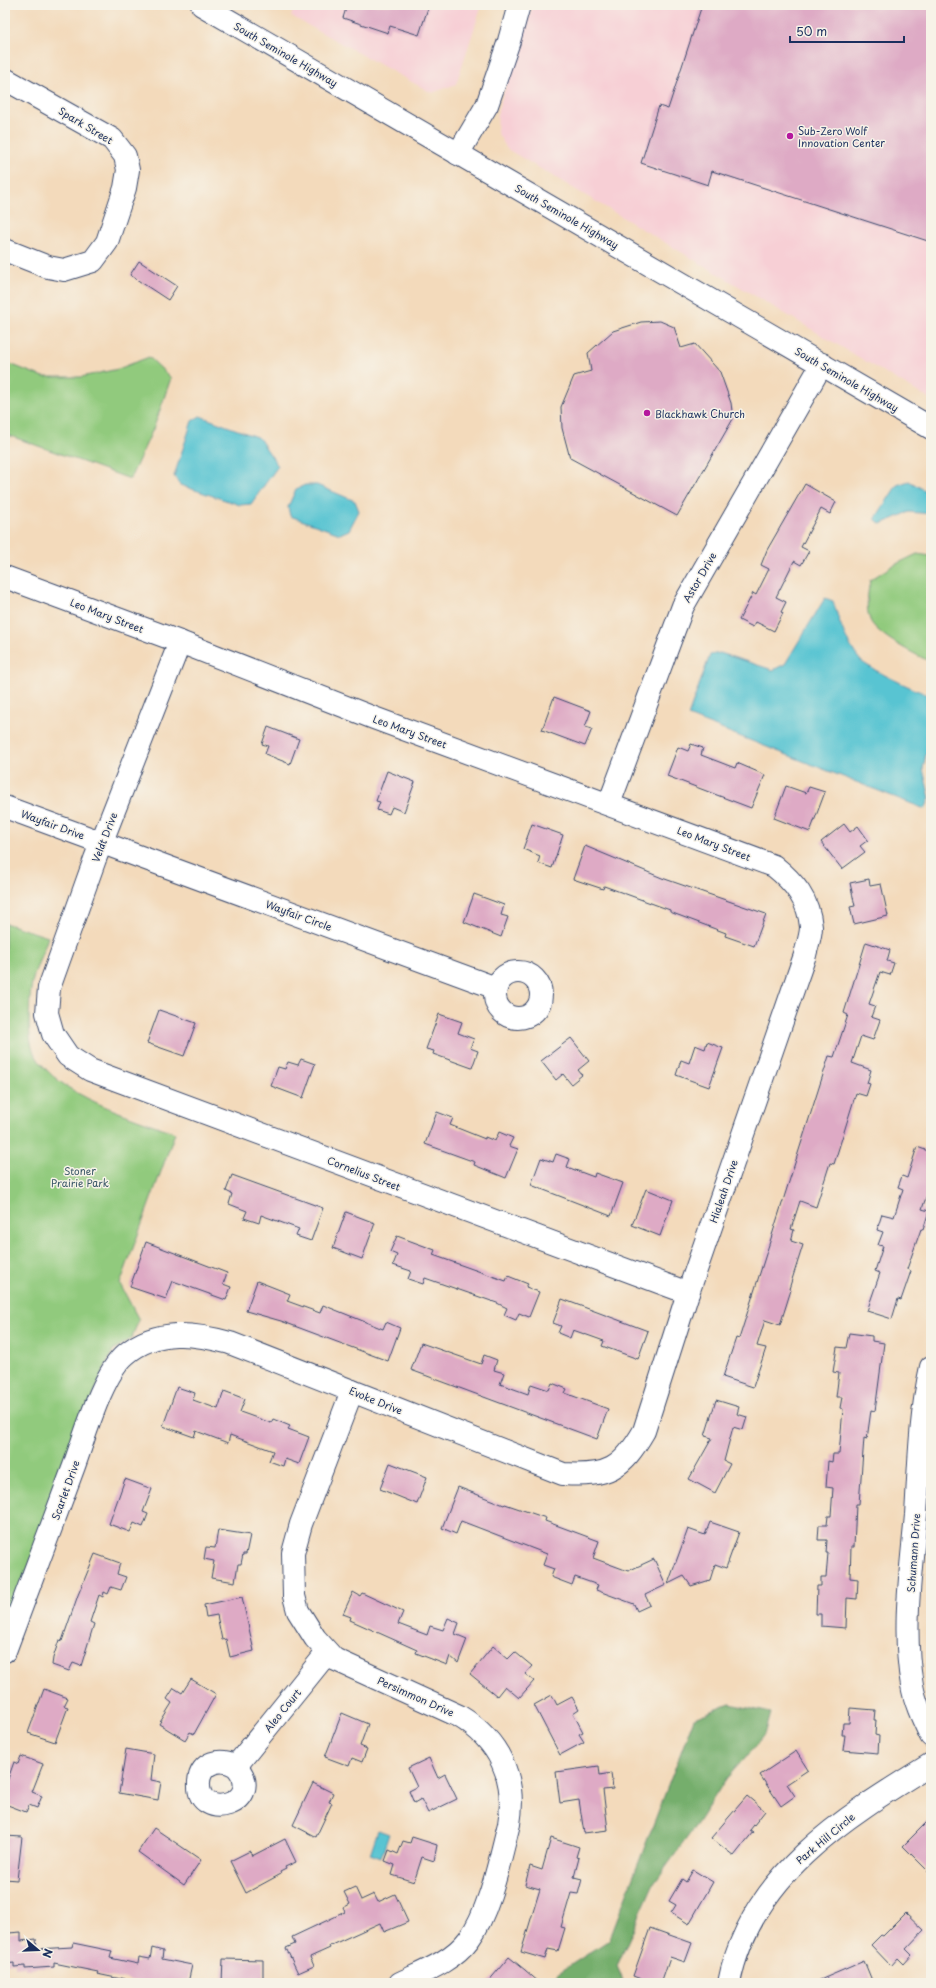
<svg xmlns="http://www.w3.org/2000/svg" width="936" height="1988" font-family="'Playpen Sans',sans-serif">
  <rect width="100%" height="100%" fill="#f7f3e8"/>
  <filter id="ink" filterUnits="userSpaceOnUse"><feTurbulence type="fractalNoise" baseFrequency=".025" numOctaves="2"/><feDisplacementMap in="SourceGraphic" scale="8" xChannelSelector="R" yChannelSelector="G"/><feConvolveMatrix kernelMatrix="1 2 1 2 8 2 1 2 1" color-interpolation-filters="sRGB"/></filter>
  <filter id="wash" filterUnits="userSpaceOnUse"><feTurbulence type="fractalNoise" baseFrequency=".012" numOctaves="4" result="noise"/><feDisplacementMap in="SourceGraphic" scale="16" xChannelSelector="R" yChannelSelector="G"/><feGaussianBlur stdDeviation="0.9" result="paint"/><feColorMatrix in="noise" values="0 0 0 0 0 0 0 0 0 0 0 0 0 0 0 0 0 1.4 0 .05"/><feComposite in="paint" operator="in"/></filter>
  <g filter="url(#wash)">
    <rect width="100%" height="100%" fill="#f3dabb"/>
    <g fill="#f7cfd5">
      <polygon points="295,5 482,5 456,84 432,93 291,16"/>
      <polygon points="533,5 931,5 931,400 507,149 497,132 498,110"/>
    </g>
    <g fill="#91ca7d" stroke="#567c6e">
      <polygon points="149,357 171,378 154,427 130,479 5,434 5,362 43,377 81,377 118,369"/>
      <path d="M917,554l14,2v106c-15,-7 -55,-27 -61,-42 -5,-13 -2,-27 0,-40l22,-14z"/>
      <path d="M5,923l43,14c-5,16 -15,35 -17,52 -2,15 -4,50 3,64 24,44 96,62 141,80l-55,151 19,36 -8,19 -18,11 -12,26 -96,253z"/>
    </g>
    <polygon fill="#74ae6c" stroke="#486e65" points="730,1704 771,1713 765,1735 726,1779 697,1824 653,1885 617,1966 624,1983 552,1983 557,1974 609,1940 694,1718"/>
    <g fill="#58c4d2" stroke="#3a7a98">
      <polygon points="200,416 259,438 278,466 251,504 240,505 180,485 174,476 192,421"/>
      <polygon points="909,481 931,494 931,514 909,512 881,524 875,519 897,485"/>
      <polygon points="305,485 317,485 355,501 359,511 349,530 340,534 290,516 288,507 296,489"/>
      <path d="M825,598l8,3c6,20 13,42 27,59 7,8 59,32 71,36v51l-5,7 -3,15 7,29 -5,11 -237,-93 22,-61 10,-2 53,17 12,-6z"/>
      <polygon points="378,1830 389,1834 381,1858 370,1854"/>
    </g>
    <g id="blocks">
      <g fill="#deaac5">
        <polygon points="347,5 429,5 419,35 390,26 388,33 343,18"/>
        <polygon points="702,5 931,5 931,242 712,171 708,185 641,163 659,106 668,109"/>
        <polygon points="139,261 177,286 168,300 130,275"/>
        <polygon points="660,321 674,327 681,348 695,344 720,372 731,403 733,419 677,516 570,458 562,428 561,407 574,376 591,371 588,353 613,331 641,322"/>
        <polygon points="805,484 836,502 830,514 821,509 801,547 809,551 801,565 794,561 776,597 786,602 781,612 783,613 774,631 756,622 753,627 739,620 753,593 756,595 769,569 761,565 767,550"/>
        <polygon points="554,697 591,711 585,727 592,729 585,746 542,730"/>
        <polygon points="268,727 299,739 290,764 265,754 268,746 262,744"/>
        <polygon points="691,744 703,748 701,755 735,768 737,763 765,775 751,808 667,776 678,747 688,751"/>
        <polygon points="387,771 415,782 404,812 392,807 389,814 377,810 380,802 376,801"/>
        <polygon points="786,786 806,793 809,787 825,792 810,832 774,818"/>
        <polygon points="532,824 563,835 552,868 538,863 540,856 523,849"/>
        <polygon points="844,824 850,832 858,826 868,840 860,846 865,852 842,869 821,842"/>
        <polygon points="585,846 662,878 766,914 754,946 725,936 726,933 670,912 670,910 604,886 603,889 573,879"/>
        <polygon points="869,879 870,886 881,884 888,916 854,924 850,907 855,906 850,883"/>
        <polygon points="474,894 504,905 501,915 508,917 501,937 464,922"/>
        <polygon points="866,942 890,950 887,961 894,963 890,975 880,972 869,1004 875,1006 871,1017 880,1020 873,1040 861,1036 852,1063 871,1070 867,1083 870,1084 866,1096 856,1093 834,1164 830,1163 816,1207 800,1201 791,1229 794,1230 791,1241 803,1245 789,1289 791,1290 780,1325 765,1320 757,1346 766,1348 753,1387 723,1377 736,1338 739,1339 829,1056 834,1057 848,1015 844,1013"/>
        <polygon points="159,1010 196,1023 184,1056 147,1043"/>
        <polygon points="439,1014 462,1022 458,1033 474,1039 470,1048 478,1051 472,1068 433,1054 434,1051 426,1049"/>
        <polygon points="571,1038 589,1061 578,1070 582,1075 571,1084 563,1074 556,1080 541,1061"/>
        <polygon points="707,1042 723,1048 709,1087 676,1075 681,1060 689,1063 695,1045 705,1049"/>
        <polygon points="301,1059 315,1064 303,1098 271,1086 278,1067 285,1069 288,1062 298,1065"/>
        <polygon points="437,1112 453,1118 450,1125 485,1139 485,1137 495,1141 499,1132 513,1138 509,1146 518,1149 506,1178 474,1165 475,1162 425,1144"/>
        <polygon points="917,1147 931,1152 931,1183 922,1209 929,1211 923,1230 921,1229 907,1269 911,1271 901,1300 898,1299 892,1319 867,1311 880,1273 875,1271 883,1246 878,1245 883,1232 877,1230 882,1214 894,1217 903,1189 898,1187 902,1176 907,1178"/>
        <polygon points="556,1154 570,1159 567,1167 594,1177 595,1173 623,1183 611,1216 531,1185 541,1158 553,1162"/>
        <polygon points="232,1175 323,1208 311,1241 296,1236 299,1229 261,1215 259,1223 244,1218 247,1211 229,1204 232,1194 226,1191"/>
        <polygon points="646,1189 673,1200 660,1236 632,1225"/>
        <polygon points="346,1212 375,1223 362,1259 333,1248"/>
        <polygon points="397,1236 435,1250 433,1255 506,1281 508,1276 528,1284 526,1287 539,1292 529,1317 519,1313 516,1320 504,1315 507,1308 497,1303 425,1278 423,1284 408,1279 411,1271 393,1265 397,1255 390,1252"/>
        <polygon points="146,1242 227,1273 223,1284 231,1287 226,1300 173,1281 166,1299 130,1287"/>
        <polygon points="257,1281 290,1294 287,1301 320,1313 323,1305 383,1329 386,1322 400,1328 388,1361 281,1321 246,1311"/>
        <polygon points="562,1299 648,1331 638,1359 602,1346 604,1341 573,1330 570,1338 558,1333 561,1326 553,1323"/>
        <polygon points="849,1333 872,1336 872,1341 884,1343 875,1411 871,1410 867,1439 864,1438 859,1504 856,1504 854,1547 851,1547 850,1578 858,1579 857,1599 847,1598 846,1628 821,1626 821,1614 816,1614 817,1586 821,1586 821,1577 826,1577 828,1553 826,1553 827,1540 818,1540 819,1525 827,1525 828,1516 831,1516 833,1488 826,1487 828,1461 832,1462 833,1454 839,1454 843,1409 840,1408 842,1397 836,1397 839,1373 833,1372 837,1347 846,1348"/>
        <polygon points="421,1343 481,1364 484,1355 497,1360 494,1370 504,1373 500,1384 528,1394 531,1384 549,1390 552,1383 567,1389 565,1393 608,1409 597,1439 411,1370"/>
        <polygon points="177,1387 195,1393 193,1400 218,1409 224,1391 245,1399 240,1412 271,1423 273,1419 290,1426 288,1429 309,1437 299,1464 285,1459 283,1466 269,1461 273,1451 230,1435 228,1443 196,1431 194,1437 163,1426"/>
        <polygon points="716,1400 739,1407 737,1414 747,1417 743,1430 733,1427 724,1461 730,1464 715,1493 689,1479 712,1438 705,1436"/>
        <polygon points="390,1463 427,1477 417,1504 380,1489"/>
        <polygon points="125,1479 152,1489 143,1512 148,1514 143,1527 134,1523 130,1532 109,1524"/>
        <polygon points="458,1487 504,1505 505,1504 546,1518 545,1521 599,1541 593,1558 628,1571 654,1559 666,1585 645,1595 650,1605 637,1611 634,1604 596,1590 598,1585 575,1577 572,1585 551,1577 554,1569 543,1565 547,1554 461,1521 456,1534 442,1528"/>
        <polygon points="710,1522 739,1532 726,1568 715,1564 710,1580 691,1586 684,1576 668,1584 688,1529 705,1535"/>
        <polygon points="218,1530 250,1535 246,1554 243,1554 241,1564 238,1564 235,1582 211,1578 214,1561 204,1559 206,1547 215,1548"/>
        <polygon points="95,1554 120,1563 117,1574 126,1577 121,1590 111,1587 108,1594 104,1592 103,1597 99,1595 90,1622 94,1624 81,1666 73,1663 69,1671 52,1665 53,1658 59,1640 62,1641 78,1595"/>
        <polygon points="353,1592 360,1596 362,1593 403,1612 398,1624 427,1635 430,1626 443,1630 448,1618 459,1623 455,1634 467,1639 458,1663 450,1656 447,1665 416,1653 417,1650 350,1620 351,1617 343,1614"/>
        <polygon points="242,1597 254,1651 230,1657 226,1639 222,1640 217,1615 206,1617 204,1605"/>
        <polygon points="493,1646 508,1659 515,1652 532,1666 525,1674 534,1681 519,1698 505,1686 497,1696 470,1674"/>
        <polygon points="191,1679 216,1694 194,1734 190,1732 185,1740 159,1724 172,1703 167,1699 174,1688 182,1693"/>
        <polygon points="44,1689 68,1698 64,1706 68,1707 55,1742 28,1733"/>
        <polygon points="552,1695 557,1705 572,1697 579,1709 573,1713 583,1732 579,1734 584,1742 560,1755 534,1705"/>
        <polygon points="850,1708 875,1710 874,1720 876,1720 875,1735 879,1736 878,1753 843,1750 845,1735 842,1735 843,1723 849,1723"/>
        <polygon points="342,1713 368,1724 360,1746 367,1749 362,1762 352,1758 349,1766 325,1757"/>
        <polygon points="126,1749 154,1754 151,1780 161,1782 158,1800 119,1793"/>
        <polygon points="796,1751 808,1770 787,1784 795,1796 781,1806 760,1775"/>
        <polygon points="21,1756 43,1764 32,1792 42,1796 37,1808 29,1805 26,1812 5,1804 5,1787 14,1762 18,1764"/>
        <polygon points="429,1758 438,1778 445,1774 457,1799 428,1813 421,1799 414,1803 409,1791 417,1787 408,1768"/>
        <polygon points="599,1766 600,1775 611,1773 613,1789 603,1790 608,1830 584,1833 579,1800 560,1803 556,1772"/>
        <polygon points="313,1783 333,1793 329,1802 332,1803 316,1837 293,1825"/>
        <polygon points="747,1796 765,1811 750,1830 753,1832 734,1856 711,1838"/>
        <polygon points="931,1818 931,1874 903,1846"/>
        <polygon points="154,1828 201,1860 184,1885 138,1852"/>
        <polygon points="5,1836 22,1837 17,1880 5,1879"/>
        <polygon points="412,1837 437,1845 434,1861 422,1857 414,1882 392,1875 395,1865 385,1861 389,1850 398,1854 403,1841 410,1843"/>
        <polygon points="551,1838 579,1847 576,1857 579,1858 574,1877 582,1879 578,1894 571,1893 561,1927 565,1928 558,1951 548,1949 545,1959 521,1952 540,1889 525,1885 530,1866 542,1870"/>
        <polygon points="285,1839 296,1862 285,1867 286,1869 280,1872 281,1874 246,1893 230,1861 250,1851 252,1856"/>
        <polygon points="693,1870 713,1882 689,1924 671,1913 676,1905 669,1901 682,1879 686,1882"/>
        <polygon points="355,1887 361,1900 374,1894 378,1902 395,1894 408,1922 384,1932 380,1923 329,1946 330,1948 310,1957 314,1966 298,1973 286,1948 295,1944 292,1937 345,1912 343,1908 350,1904 344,1892"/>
        <polygon points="906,1913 924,1930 906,1949 912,1955 904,1964 898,1958 891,1966 871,1945 881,1935 883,1936"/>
        <polygon points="650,1928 692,1943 685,1962 670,1957 661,1983 651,1983 633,1976"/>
        <polygon points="21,1932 21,1941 36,1939 37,1949 72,1947 73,1943 112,1951 110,1958 138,1964 139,1957 150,1959 152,1948 163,1951 162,1959 192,1965 188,1983 145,1983 121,1978 121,1979 97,1974 98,1972 54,1963 54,1967 25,1969 25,1966 14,1967 14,1963 5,1964 5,1941 9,1941 9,1933"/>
        <polygon points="509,1957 525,1970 540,1983 487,1983"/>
        <polygon points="223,1959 263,1960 263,1983 222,1983"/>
        <polygon points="864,1961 873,1983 813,1983"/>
      </g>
    </g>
  </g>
  <g filter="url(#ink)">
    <use href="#blocks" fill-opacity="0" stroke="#3b496c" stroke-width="1"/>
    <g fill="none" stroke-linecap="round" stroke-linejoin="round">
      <g stroke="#3b496c" stroke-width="24">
        <g id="minor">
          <polyline points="202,5 931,428"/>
          <polyline points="5,79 112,139 125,156 128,170 125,188 107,242 93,261 64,270 48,267 5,250"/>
          <polyline points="458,154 487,105 509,41 519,5"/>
          <path d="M5,577l175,65 194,76 400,148c20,16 35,34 37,61 0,9 -4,19 -6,28l-117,338 -44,138c-22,38 -36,46 -81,43l-333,-131c-36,-10 -73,-15 -104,11 -24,20 -41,82 -52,112 -23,61 -46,123 -69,185"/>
          <polyline points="180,642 95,859 49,988 47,1013 53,1034 68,1056 90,1070 688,1293"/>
          <polyline points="609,804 683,606 822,364"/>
          <polyline points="5,807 496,988"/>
          <circle cx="518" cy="995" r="23"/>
          <path d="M931,1367c-11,48 -12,99 -15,148 -5,56 -14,114 -4,170 3,18 11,34 19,51"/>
          <path d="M352,1391l-51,133 -8,29 1,43 4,15 17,27 19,21 125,57c40,24 58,62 50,108 -9,34 -19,87 -40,115 -16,22 -46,33 -69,44"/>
          <path d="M236,1766c33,37 -40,59 -37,16 1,-20 22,-25 37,-16l91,-113"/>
          <path d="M729,1983c21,-108 116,-166 202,-219"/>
        </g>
      </g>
      <use href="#minor" stroke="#fff" stroke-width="22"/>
    </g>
  </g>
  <g fill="#b5179e" stroke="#f7f3e8" stroke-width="1.5">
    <circle cx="790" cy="136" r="4"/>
    <circle cx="647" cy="413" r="4"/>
  </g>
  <g text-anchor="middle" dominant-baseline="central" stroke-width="3" stroke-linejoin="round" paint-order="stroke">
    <g font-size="10" fill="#1b2f5e" stroke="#f7f3e8">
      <text transform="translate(286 54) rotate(30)">South Seminole Highway</text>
      <text transform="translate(86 125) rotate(31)">Spark Street</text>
      <text transform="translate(567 216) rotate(30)">South Seminole Highway</text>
      <text transform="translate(847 379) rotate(30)">South Seminole Highway</text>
      <text transform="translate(699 577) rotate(-60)">Astor Drive</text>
      <text transform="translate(107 615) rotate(21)">Leo Mary Street</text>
      <text transform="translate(410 731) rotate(20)">Leo Mary Street</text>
      <text transform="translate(53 824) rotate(20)">Wayfair Drive</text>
      <text transform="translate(104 837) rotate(-69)">Veldt Drive</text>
      <text transform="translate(714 843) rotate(21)">Leo Mary Street</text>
      <text transform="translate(299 915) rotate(20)">Wayfair Circle</text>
      <text transform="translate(364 1173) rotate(21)">Cornelius Street</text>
      <text transform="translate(723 1191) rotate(-71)">Hialeah Drive</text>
      <text transform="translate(376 1400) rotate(22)">Evoke Drive</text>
      <text transform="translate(65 1490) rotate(-70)">Scarlet Drive</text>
      <text transform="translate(913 1553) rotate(-86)">Schumann Drive</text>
      <text transform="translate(416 1696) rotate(24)">Persimmon Drive</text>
      <text transform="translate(282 1710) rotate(-51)">Aleo Court</text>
      <text transform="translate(825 1838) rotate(-40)">Park Hill Circle</text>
    </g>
    <g font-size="10" fill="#1b2f5e" stroke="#f7f3e8" text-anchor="start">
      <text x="798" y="130">Sub-Zero Wolf<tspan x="798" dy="12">Innovation Center</tspan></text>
      <text x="655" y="413">Blackhawk Church</text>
    </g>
    <g font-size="10" fill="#385666" stroke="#f7f3e8">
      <text x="80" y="1170">Stoner<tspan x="80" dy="12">Prairie Park</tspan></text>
    </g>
  </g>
  <rect width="936" height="1988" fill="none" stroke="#f7f3e8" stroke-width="20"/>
  <g transform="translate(38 1950) rotate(109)" stroke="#f7f3e8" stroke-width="3" paint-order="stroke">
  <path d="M0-3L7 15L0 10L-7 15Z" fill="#1b2f5e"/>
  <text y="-6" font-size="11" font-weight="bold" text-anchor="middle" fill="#1b2f5e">N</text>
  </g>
  <path d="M790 36v6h114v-6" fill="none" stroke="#1b2f5e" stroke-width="2"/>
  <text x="796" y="36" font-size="12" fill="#1b2f5e" stroke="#f7f3e8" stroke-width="3" paint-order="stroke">50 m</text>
</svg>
